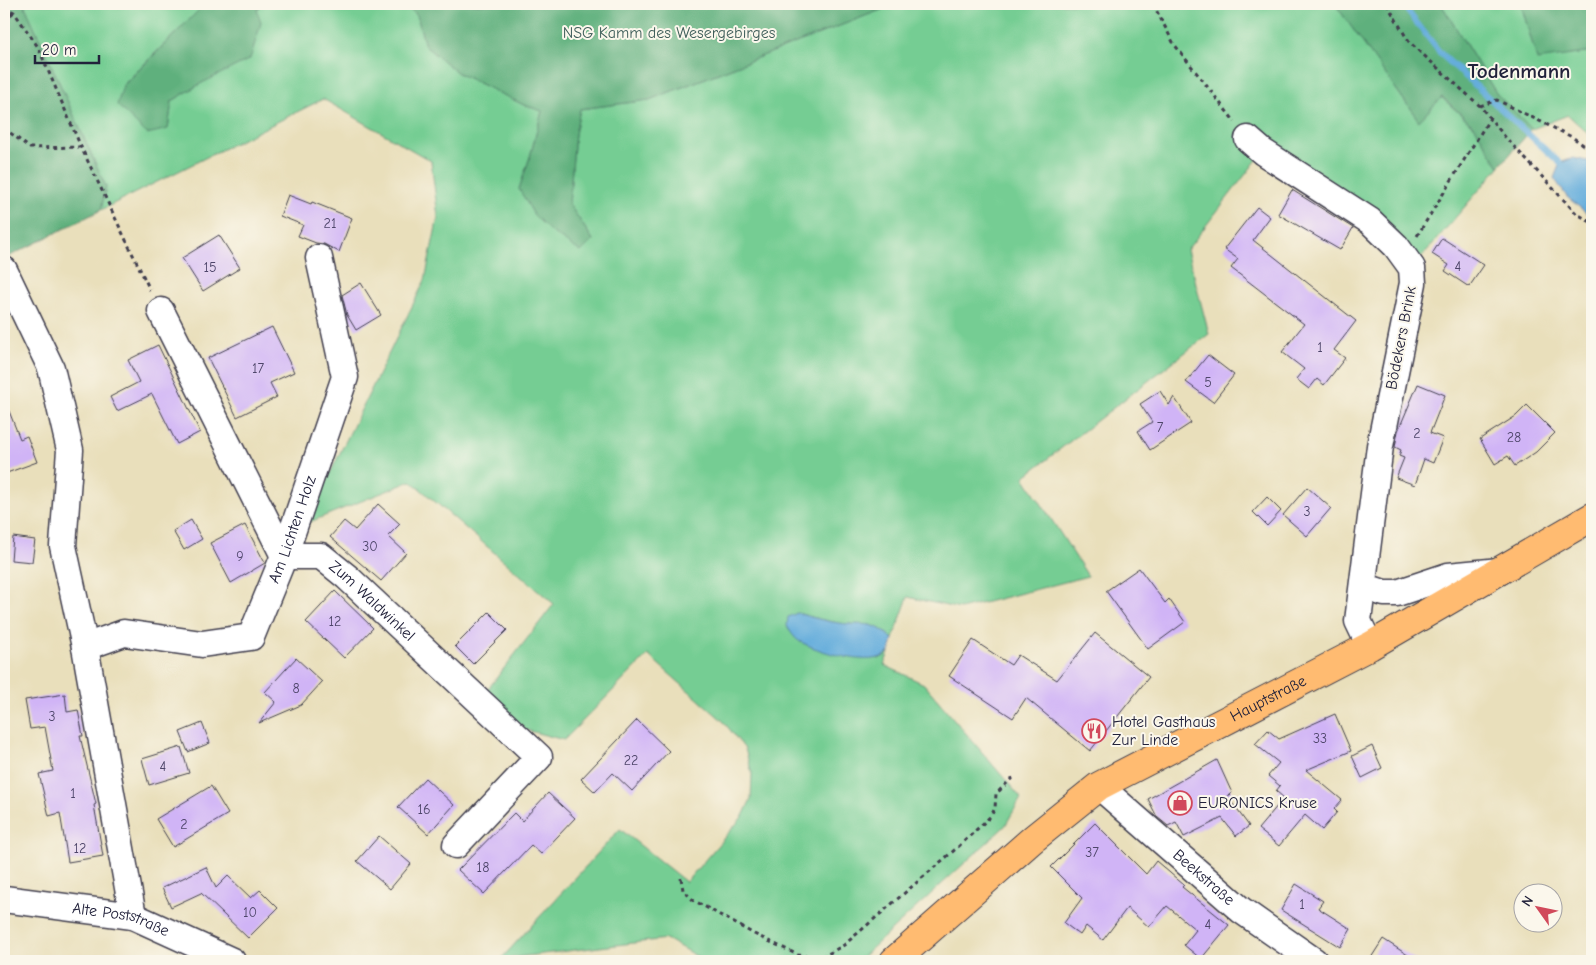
<svg xmlns="http://www.w3.org/2000/svg" width="1596" height="965" font-family="'Comic Neue',sans-serif">
  <rect width="100%" height="100%" fill="#fbf7ec"/>
  <filter id="ink" filterUnits="userSpaceOnUse"><feTurbulence type="fractalNoise" baseFrequency=".02" numOctaves="2"/><feDisplacementMap in="SourceGraphic" scale="10" xChannelSelector="R" yChannelSelector="G"/><feConvolveMatrix kernelMatrix="1 2 1 2 8 2 1 2 1" color-interpolation-filters="sRGB"/></filter>
  <filter id="wash" filterUnits="userSpaceOnUse"><feTurbulence type="fractalNoise" baseFrequency=".0096" numOctaves="4" result="noise"/><feDisplacementMap in="SourceGraphic" scale="20" xChannelSelector="R" yChannelSelector="G"/><feGaussianBlur stdDeviation="1.12" result="paint"/><feColorMatrix in="noise" values="0 0 0 0 0 0 0 0 0 0 0 0 0 0 0 0 0 1.4 0 .05"/><feComposite in="paint" operator="in"/></filter>
  <g filter="url(#wash)">
    <rect width="100%" height="100%" fill="#e9dfbb"/>
    <g fill="#74cd93" stroke="#4b7867">
      <path d="M24,4h181l-83,82 46,42 4,-27 28,-17 62,-80h142l13,11 8,31 33,27 66,32 18,6 -12,46 -11,32 74,51 -24,-36 6,-70 5,-25 69,-9 247,-96h439l84,117 22,-24 34,30 24,40 -87,101 -149,-116 -76,98 22,84 -185,143 64,99 -128,33 -52,-12 -15,42c-23,-21 -28,-12 -54,-16 -14,-2 -28,-6 -42,-10l82,46 10,-6 -5,12 40,19 97,114 -16,28 -147,135h-153l-39,-22 -165,20 119,-130 66,53 57,-66 8,-17 1,-26 -7,-24 -22,-28 -75,-66 -84,85 -42,-11 -38,-35 70,-90 -143,-123 -106,43 120,-244 13,-63 -7,-56 -108,-62 -222,111 5,-23z"/>
      <polygon points="1441,4 1521,4 1537,59 1592,52 1592,137 1568,115 1532,129 1496,93"/>
    </g>
    <g fill="#5fb07d" stroke="#40695c">
      <polygon points="4,4 24,4 106,187 101,210 4,259"/>
      <polygon points="205,4 262,4 257,10 261,23 250,59 200,84 172,101 168,129 147,134 117,105 123,86"/>
      <polygon points="405,4 404,4 896,4 649,100 580,109 575,134 569,204 593,240 581,252 550,231 534,215 519,189 530,157 542,111 524,105 458,73 425,46 417,15"/>
      <polygon points="1335,4 1441,4 1496,93 1532,129 1499,167 1475,127 1442,97 1419,121"/>
      <polygon points="1521,4 1592,4 1592,52 1537,60"/>
    </g>
    <g fill="#65addc" stroke="#44688c">
      <polygon points="1573,158 1592,162 1592,212 1589,215 1567,197 1554,178 1560,163"/>
      <path d="M797,613c13,4 28,8 42,10 26,4 31,-5 54,16 -1,4 -2,11 -5,14 -15,16 -72,-2 -89,-12 -5,-3 -9,-10 -12,-15l1,-9z"/>
    </g>
    <g fill="none" stroke-linecap="round" stroke-linejoin="round">
      <polyline stroke="#65addc" stroke-width="6" points="1402,4 1441,54 1560,163"/>
    </g>
    <g id="blocks">
      <g fill="#d0b4f6">
        <polygon points="1292,190 1353,228 1340,250 1278,214"/>
        <polygon points="288,195 311,204 312,202 352,218 339,252 324,244 316,243 298,236 303,225 280,216"/>
        <polygon points="1257,207 1270,217 1253,240 1356,321 1334,350 1345,358 1324,385 1317,379 1309,389 1296,379 1304,369 1282,352 1304,324 1231,268 1238,259 1224,249"/>
        <polygon points="219,235 240,268 203,291 182,258"/>
        <polygon points="1442,238 1484,265 1469,287 1445,271 1449,265 1432,254"/>
        <polygon points="361,283 381,315 356,330 347,315 342,295"/>
        <polygon points="272,327 294,372 270,383 277,397 237,417 208,358"/>
        <polygon points="158,345 200,432 177,444 152,394 117,411 110,397 139,382 128,360"/>
        <polygon points="1208,355 1234,375 1213,402 1186,382"/>
        <polygon points="1418,384 1445,395 1430,433 1443,438 1433,463 1424,459 1415,485 1396,478 1404,458 1399,456 1401,450 1395,447 1398,431"/>
        <polygon points="1160,391 1169,405 1174,397 1191,423 1150,450 1138,431 1152,422 1140,404"/>
        <polygon points="4,401 5,401 20,439 27,436 37,462 4,474"/>
        <polygon points="1527,405 1555,433 1536,452 1515,466 1508,456 1495,464 1480,439 1516,416"/>
        <polygon points="1307,487 1331,508 1307,536 1283,515"/>
        <polygon points="1267,497 1281,511 1267,526 1253,512"/>
        <polygon points="378,504 400,524 388,536 406,553 381,581 330,537 344,521 355,530"/>
        <polygon points="191,520 202,539 184,550 173,531"/>
        <polygon points="245,525 265,563 231,583 210,543"/>
        <polygon points="13,537 35,540 32,562 11,560"/>
        <polygon points="1139,568 1165,603 1169,599 1185,622 1148,649 1106,591"/>
        <polygon points="335,591 373,628 344,658 306,622"/>
        <polygon points="489,612 507,630 473,664 455,646"/>
        <polygon points="1095,633 1149,677 1090,751 1026,698 1013,718 949,676 973,640 1011,665 1018,655 1057,680"/>
        <polygon points="296,658 322,682 301,705 259,723 276,702 265,692"/>
        <polygon points="65,694 67,712 78,710 83,736 80,736 96,804 94,805 103,856 68,862 60,813 49,816 39,774 53,771 45,727 30,729 25,700"/>
        <polygon points="1335,714 1351,751 1306,770 1342,800 1334,809 1337,812 1322,830 1305,815 1279,846 1258,829 1284,798 1276,791 1280,786 1268,776 1279,763 1255,744 1268,730 1279,739"/>
        <polygon points="637,720 669,751 632,791 613,773 595,792 581,779"/>
        <polygon points="202,723 210,743 188,752 180,732"/>
        <polygon points="1372,746 1382,768 1362,778 1352,756"/>
        <polygon points="181,747 189,773 149,785 142,759"/>
        <polygon points="1217,760 1232,793 1227,796 1249,826 1236,836 1222,818 1184,837 1176,822 1168,826 1157,817 1148,799"/>
        <polygon points="425,778 454,805 428,834 398,807"/>
        <polygon points="211,786 228,814 173,847 156,819"/>
        <polygon points="548,793 575,818 541,854 531,845 484,894 458,870 514,813 522,821"/>
        <polygon points="1095,823 1146,874 1156,861 1184,885 1182,887 1229,925 1201,959 1184,945 1196,930 1167,906 1149,927 1127,908 1103,940 1086,926 1080,935 1064,923 1082,898 1051,867"/>
        <polygon points="379,836 411,864 390,889 357,861"/>
        <polygon points="206,867 216,888 228,876 251,898 260,890 278,908 248,938 201,893 171,907 162,888"/>
        <polygon points="1296,884 1323,901 1318,908 1351,929 1340,947 1281,910"/>
        <polygon points="1383,939 1417,961 1369,961"/>
      </g>
    </g>
  </g>
  <g filter="url(#ink)">
    <use href="#blocks" fill-opacity="0" stroke="#403e4e" stroke-width="1"/>
    <g fill="none" stroke-linecap="round" stroke-linejoin="round">
      <g stroke="#403e4e" stroke-width="29">
        <g id="minor">
          <polyline points="1248,139 1263,152 1370,221 1396,246 1412,268 1413,283 1380,446 1358,621 1370,646"/>
          <polyline points="4,270 51,368 70,450 63,546 85,647 133,916"/>
          <polyline points="161,311 284,556"/>
          <path id="s1" d="M284,556h37l26,21 192,180 -83,88"/>
          <polyline points="1363,586 1384,593 1397,593 1448,576 1500,571"/>
          <path id="s2" d="M85,647l39,-14 78,11 49,-7 33,-81 61,-179 -26,-119"/>
          <path id="s3" d="M1099,786l142,124 73,51"/>
          <path id="s4" d="M4,899l129,17 99,45"/>
        </g>
      </g>
      <g stroke="#403e4e" stroke-width="30">
        <g id="major">
          <path id="s5" d="M894,961l139,-122 66,-53 271,-140 222,-129"/>
        </g>
      </g>
      <g stroke="#403e4e" stroke-width="3" stroke-dasharray="4 4" stroke-linecap="butt">
        <polyline points="1153,4 1174,44 1235,122"/>
        <polyline points="1387,4 1409,42 1480,106 1506,138 1576,213 1592,223"/>
        <polyline points="4,7 14,12 38,47 81,147 150,290"/>
        <polyline points="4,20 14,12"/>
        <polyline points="1480,106 1497,100 1572,137 1592,151"/>
        <polyline points="4,128 30,148 81,147"/>
        <polyline points="1417,236 1490,118"/>
        <polyline points="681,878 683,890 693,900 754,934 798,955 815,957 826,955 844,945 958,847 991,816 995,808 996,794 1011,779 1017,777"/>
      </g>
      <use href="#minor" stroke="#fff" stroke-width="26"/>
      <use href="#major" stroke="#ffbb71" stroke-width="28"/>
    </g>
  </g>
  <defs>
    <g id="restaurant-ring" transform="scale(1.25)"><circle r="9.5" fill="#fbf7ec" stroke="#d1495b" stroke-width="1.5"/><path d="M-5-6h1v4h1v-4h1v4h1v-4h1v5L-1.5 .5V6h-2V.5L-5-1ZM5-6V6H3V1.5H1.5Q1.5-4 5-6Z" fill="#d1495b"/></g>
    <g id="shop-ring" transform="scale(1.25)"><circle r="9.5" fill="#fbf7ec" stroke="#d1495b" stroke-width="1.5"/><path d="M-5-2.5h2.3a2.7 3.5 0 0 1 5.4 0H5L5.5 6h-11ZM-1.5-2.5h3a1.5 2.3 0 0 0-3 0Z" fill="#d1495b"/></g>
  </defs>
  <g fill-rule="evenodd">
    <use href="#restaurant-ring" x="1094" y="731"/>
    <use href="#shop-ring" x="1180" y="803"/>
  </g>
  <g text-anchor="middle" dominant-baseline="central" stroke-width="4" stroke-linejoin="round" paint-order="stroke">
    <g font-size="14" fill="#4e466a">
      <text x="330" y="223">21</text>
      <text x="1458" y="266">4</text>
      <text x="210" y="267">15</text>
      <text x="1320" y="347">1</text>
      <text x="258" y="368">17</text>
      <text x="1208" y="382">5</text>
      <text x="1160" y="427">7</text>
      <text x="1417" y="433">2</text>
      <text x="1514" y="437">28</text>
      <text x="1307" y="511">3</text>
      <text x="370" y="546">30</text>
      <text x="240" y="556">9</text>
      <text x="335" y="621">12</text>
      <text x="296" y="688">8</text>
      <text x="52" y="716">3</text>
      <text x="1320" y="738">33</text>
      <text x="631" y="760">22</text>
      <text x="163" y="766">4</text>
      <text x="73" y="793">1</text>
      <text x="424" y="809">16</text>
      <text x="184" y="824">2</text>
      <text x="80" y="848">12</text>
      <text x="1092" y="852">37</text>
      <text x="483" y="867">18</text>
      <text x="1302" y="904">1</text>
      <text x="250" y="912">10</text>
      <text x="1208" y="924">4</text>
    </g>
    <g font-size="16" fill="#3f5e5a" stroke="#fbf7ec">
      <text x="669" y="33">NSG Kamm des Wesergebirges</text>
    </g>
    <g font-size="16" fill="#22223b" stroke="#fbf7ec">
      <text transform="translate(1401 338) rotate(-79)">Bödekers Brink</text>
      <text stroke="none"><textPath href="#s2" startOffset="285">Am Lichten Holz</textPath></text>
      <text stroke="none"><textPath href="#s1" startOffset="105">Zum Waldwinkel</textPath></text>
      <text stroke="none"><textPath href="#s5" startOffset="460">Hauptstraße</textPath></text>
      <text stroke="none"><textPath href="#s3" startOffset="139">Beekstraße</textPath></text>
      <text stroke="none"><textPath href="#s4" startOffset="119">Alte Poststraße</textPath></text>
    </g>
    <g font-size="16" fill="#22223b" stroke="#fbf7ec" text-anchor="start">
      <text x="1112" y="722">Hotel Gasthaus<tspan x="1112" dy="18">Zur Linde</tspan></text>
      <text x="1198" y="803">EURONICS Kruse</text>
    </g>
    <g font-size="21" font-weight="bold" fill="#22223b" stroke="#fbf7ec">
      <text x="1519" y="71">Todenmann</text>
    </g>
  </g>
  <rect width="1596" height="965" fill="none" stroke="#fbf7ec" stroke-width="20"/>
  <g transform="translate(1538 908) rotate(303)"><circle r="24" fill="#fbf7ec" stroke="#a4a2a5"/>
  <path d="M0-4L9 19L0 12L-9 19Z" fill="#d1495b"/>
  <text y="-8" font-size="14" font-weight="bold" text-anchor="middle" fill="#22223b">N</text>
  </g>
  <path d="M35 55v8h64v-8" fill="none" stroke="#22223b" stroke-width="2.5"/>
  <text x="42" y="55" font-size="15" fill="#22223b" stroke="#fbf7ec" stroke-width="4" paint-order="stroke">20 m</text>
</svg>
